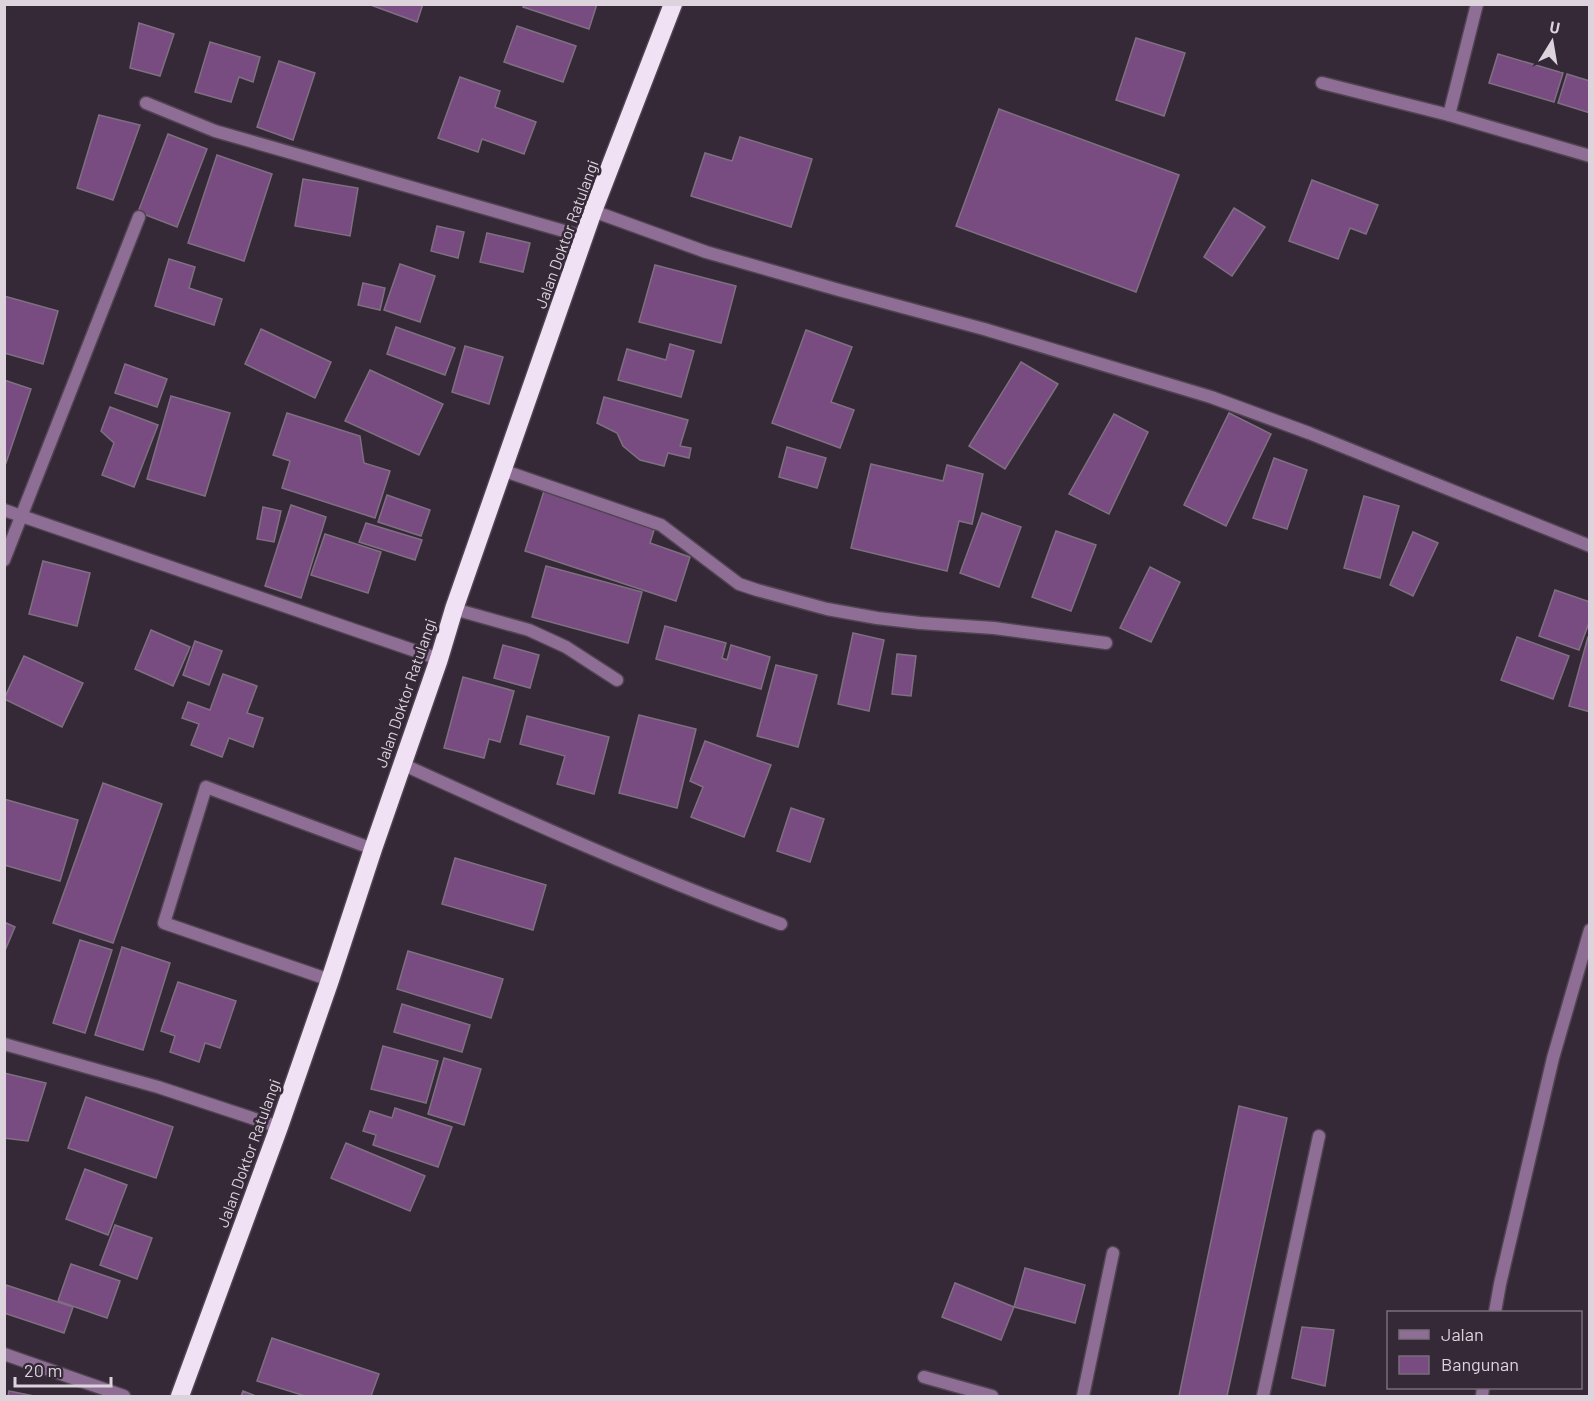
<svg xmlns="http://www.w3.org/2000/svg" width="1594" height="1401" font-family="Barlow,sans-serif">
  <rect width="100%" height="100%" fill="#352938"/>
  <g fill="#784c80" stroke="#7f7081" stroke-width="1.5">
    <polygon points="368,4 423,4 417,22"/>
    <polygon points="524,4 597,4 589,29 523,7"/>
    <polygon points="139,23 174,34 160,76 130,68"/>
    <polygon points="517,26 576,46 563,82 504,62"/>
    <polygon points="1136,38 1185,53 1164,116 1116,100"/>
    <polygon points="210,42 260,57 253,82 239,77 231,102 195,92"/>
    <polygon points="1498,54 1563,73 1554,102 1489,83"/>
    <polygon points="279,61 315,73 293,140 257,127"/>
    <polygon points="1567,74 1590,81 1590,113 1558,103"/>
    <polygon points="460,77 500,91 495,107 536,122 524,154 482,139 478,152 438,138"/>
    <polygon points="999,109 1179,175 1136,292 956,226"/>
    <polygon points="99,115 140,125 113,200 77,188"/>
    <polygon points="168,134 207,149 177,227 138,212"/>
    <polygon points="740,137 812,159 791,227 691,196 705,153 732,161"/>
    <polygon points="217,155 272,174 244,261 188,243"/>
    <polygon points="303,179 358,188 350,236 295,226"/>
    <polygon points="1312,180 1378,205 1366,234 1350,228 1338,259 1289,241"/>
    <polygon points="1234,208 1265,227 1232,276 1204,257"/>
    <polygon points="437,226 464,232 458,258 431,251"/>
    <polygon points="487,233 530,243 523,272 480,262"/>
    <polygon points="169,259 195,267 189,288 222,299 214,325 155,306"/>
    <polygon points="400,264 435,276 420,322 384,310"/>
    <polygon points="655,265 736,286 721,343 639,322"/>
    <polygon points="363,283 385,288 380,310 358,305"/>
    <polygon points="4,296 58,311 43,364 4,353"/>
    <polygon points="396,327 455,348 445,375 387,354"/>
    <polygon points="261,329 331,362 315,398 245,364"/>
    <polygon points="806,330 852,347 831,402 854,410 840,448 772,423"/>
    <polygon points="670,344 694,351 681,397 618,380 627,349 666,360"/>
    <polygon points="465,346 503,357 489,404 452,392"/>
    <polygon points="1021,362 1058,384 1005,469 969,446"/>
    <polygon points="125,364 167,379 157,407 115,393"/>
    <polygon points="370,370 443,404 419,455 345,421"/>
    <polygon points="4,380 31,389 6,463 4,462"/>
    <polygon points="171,396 230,413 205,496 147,479"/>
    <polygon points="604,397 688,420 680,446 691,448 689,458 668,453 664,466 640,460 623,446 617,433 597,423"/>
    <polygon points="110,407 158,425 134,487 102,475 114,443 101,431"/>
    <polygon points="287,413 360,436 364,463 390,471 375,518 282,488 290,461 273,455"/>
    <polygon points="1229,413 1271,434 1226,526 1184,505"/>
    <polygon points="1114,414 1148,432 1109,514 1069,494"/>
    <polygon points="787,447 826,458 817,488 779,477"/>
    <polygon points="1274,458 1307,470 1287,529 1253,518"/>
    <polygon points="871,464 943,481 947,465 983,474 972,524 959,521 947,571 851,548"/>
    <polygon points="544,491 655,527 650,543 690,557 676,601 525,551"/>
    <polygon points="387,495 430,510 421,536 378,522"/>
    <polygon points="1364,496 1399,506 1380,578 1344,568"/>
    <polygon points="291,505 326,517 301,598 265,586"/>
    <polygon points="263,507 281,511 274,542 257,539"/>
    <polygon points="982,513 1021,527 999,587 960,573"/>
    <polygon points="366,523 422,540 415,560 359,542"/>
    <polygon points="1056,531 1096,545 1071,611 1032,597"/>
    <polygon points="1413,532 1438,543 1413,596 1390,585"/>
    <polygon points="325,534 381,552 368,593 311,575"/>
    <polygon points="43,561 90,573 77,626 29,614"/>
    <polygon points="546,566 642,592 628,643 532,617"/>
    <polygon points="1150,567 1180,582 1151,642 1120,628"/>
    <polygon points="1555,590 1590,602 1590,620 1579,650 1539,636"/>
    <polygon points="665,626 726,643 722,658 727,660 731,645 770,657 761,689 656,659"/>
    <polygon points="151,630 190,647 173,686 135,669"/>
    <polygon points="853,633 884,640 869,711 838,704"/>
    <polygon points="1517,637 1569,656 1553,699 1501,680"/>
    <polygon points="1588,637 1590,637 1590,712 1569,706"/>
    <polygon points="195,641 222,651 209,685 183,675"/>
    <polygon points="503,645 539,655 530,688 494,678"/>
    <polygon points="897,654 916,656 911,696 892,694"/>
    <polygon points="24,656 83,683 62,727 4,699"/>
    <polygon points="776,665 817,675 798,747 757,736"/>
    <polygon points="223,674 257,686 247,713 263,718 253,747 229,738 222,757 191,745 199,724 182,718 188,702 210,710"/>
    <polygon points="463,677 514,691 500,742 489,739 484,758 444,748"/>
    <polygon points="639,715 696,729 677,808 619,793"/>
    <polygon points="527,716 609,737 594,794 557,784 565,756 520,744"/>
    <polygon points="705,741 771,765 744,837 691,817 703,787 690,781"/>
    <polygon points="103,783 162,804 113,943 53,923"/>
    <polygon points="4,799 78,820 60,881 4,865"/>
    <polygon points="791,808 824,819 810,862 777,851"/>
    <polygon points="455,858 546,885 533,930 442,904"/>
    <polygon points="4,922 15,927 4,953"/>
    <polygon points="80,940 112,950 85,1033 53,1023"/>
    <polygon points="122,947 170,963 143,1050 95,1035"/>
    <polygon points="408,951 503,979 491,1018 397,989"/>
    <polygon points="178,982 236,1001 220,1048 205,1043 199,1062 170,1052 175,1036 161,1031"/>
    <polygon points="402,1004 470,1025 462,1052 394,1032"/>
    <polygon points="383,1046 438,1061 426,1103 371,1089"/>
    <polygon points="444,1058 481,1069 464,1125 428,1114"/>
    <polygon points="4,1073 46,1083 28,1141 4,1138"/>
    <polygon points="86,1097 173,1127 156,1178 68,1148"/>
    <polygon points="1239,1106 1287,1118 1227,1396 1179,1396"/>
    <polygon points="395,1108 452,1127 438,1167 373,1145 376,1135 363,1131 370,1111 392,1118"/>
    <polygon points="346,1143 425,1176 410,1211 331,1178"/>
    <polygon points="85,1169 127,1185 108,1235 66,1219"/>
    <polygon points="115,1225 152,1238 137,1279 100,1265"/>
    <polygon points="71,1264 120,1281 107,1318 58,1301"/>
    <polygon points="1025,1268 1085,1285 1075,1323 1014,1307"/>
    <polygon points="955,1283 1014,1307 1001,1340 942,1317"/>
    <polygon points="6,1285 73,1307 64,1333 4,1313"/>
    <polygon points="1302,1327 1334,1330 1325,1386 1292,1378"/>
    <polygon points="272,1338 379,1374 371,1396 305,1396 257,1381"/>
    <polygon points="9,1391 34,1396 8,1396"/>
    <polygon points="243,1391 256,1396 241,1396"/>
  </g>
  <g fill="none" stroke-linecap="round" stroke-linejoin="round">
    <g stroke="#504452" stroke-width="15">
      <polyline id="lane" points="330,980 164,923 206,787 373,849"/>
    </g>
    <g stroke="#504452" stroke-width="15">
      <g id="street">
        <polyline points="1322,83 1449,115 1590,156"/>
        <polyline points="146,103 215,131 585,237"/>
        <polyline points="1449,115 1477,4"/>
        <polyline points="593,211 706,252 839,290 984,329 1211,397 1309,433 1590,546"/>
        <polyline points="502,470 661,525 739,584 757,590 827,609 877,618 920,623 994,628 1106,643"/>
        <polyline points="4,510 439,659"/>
        <polyline points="4,560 139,217"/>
        <polyline points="454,609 529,630 566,647 617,680"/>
        <path d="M402,764c125,57 250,113 379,160"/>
        <polyline points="4,1044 158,1087 279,1127"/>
        <polyline points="1495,1312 1500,1284 1553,1058 1590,930"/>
        <polyline points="4,1354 124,1396"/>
        <polyline points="924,1377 992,1396"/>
        <polyline points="1083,1396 1113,1253"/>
        <polyline points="1263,1396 1319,1136"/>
        <polyline points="1482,1396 1483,1388"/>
      </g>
    </g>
    <g stroke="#504452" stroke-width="21">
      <polyline id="highway" points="180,1396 279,1127 330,980 373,849 439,659 454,609 593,211 673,4"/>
    </g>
    <use href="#lane" stroke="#8f6e95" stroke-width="12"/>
    <use href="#street" stroke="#8f6e95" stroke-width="12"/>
    <use href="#highway" stroke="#f1e1f4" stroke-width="18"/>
  </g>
  <g text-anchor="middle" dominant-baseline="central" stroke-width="5" stroke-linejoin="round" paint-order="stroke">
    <g font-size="16" fill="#dcd3dd" stroke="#352938">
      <text transform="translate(566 234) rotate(-70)">Jalan Doktor Ratulangi</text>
      <text transform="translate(405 693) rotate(-71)">Jalan Doktor Ratulangi</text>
      <text transform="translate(248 1153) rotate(-70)">Jalan Doktor Ratulangi</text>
    </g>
  </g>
  <rect width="1594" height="1401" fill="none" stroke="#dcd3dd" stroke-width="12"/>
  <rect x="1387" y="1311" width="195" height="78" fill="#352938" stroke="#786d7a" stroke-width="1.5"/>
  <rect x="1399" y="1330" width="30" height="9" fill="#8f6e95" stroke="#786d7a" stroke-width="1.5"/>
  <text x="1441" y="1341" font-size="18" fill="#dcd3dd">Jalan</text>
  <rect x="1399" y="1356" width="30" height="18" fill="#784c80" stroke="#786d7a" stroke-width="1.5"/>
  <text x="1441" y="1371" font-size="18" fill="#dcd3dd">Bangunan</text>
  <g transform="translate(1552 42) rotate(11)" stroke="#352938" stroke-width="4.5" paint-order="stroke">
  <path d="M0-4.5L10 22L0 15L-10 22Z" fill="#dcd3dd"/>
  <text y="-9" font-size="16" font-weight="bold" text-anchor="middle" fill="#dcd3dd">U</text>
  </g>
  <path d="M15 1377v9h96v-9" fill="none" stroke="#dcd3dd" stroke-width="3"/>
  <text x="24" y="1377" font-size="18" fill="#dcd3dd" stroke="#352938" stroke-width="4.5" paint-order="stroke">20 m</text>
</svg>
